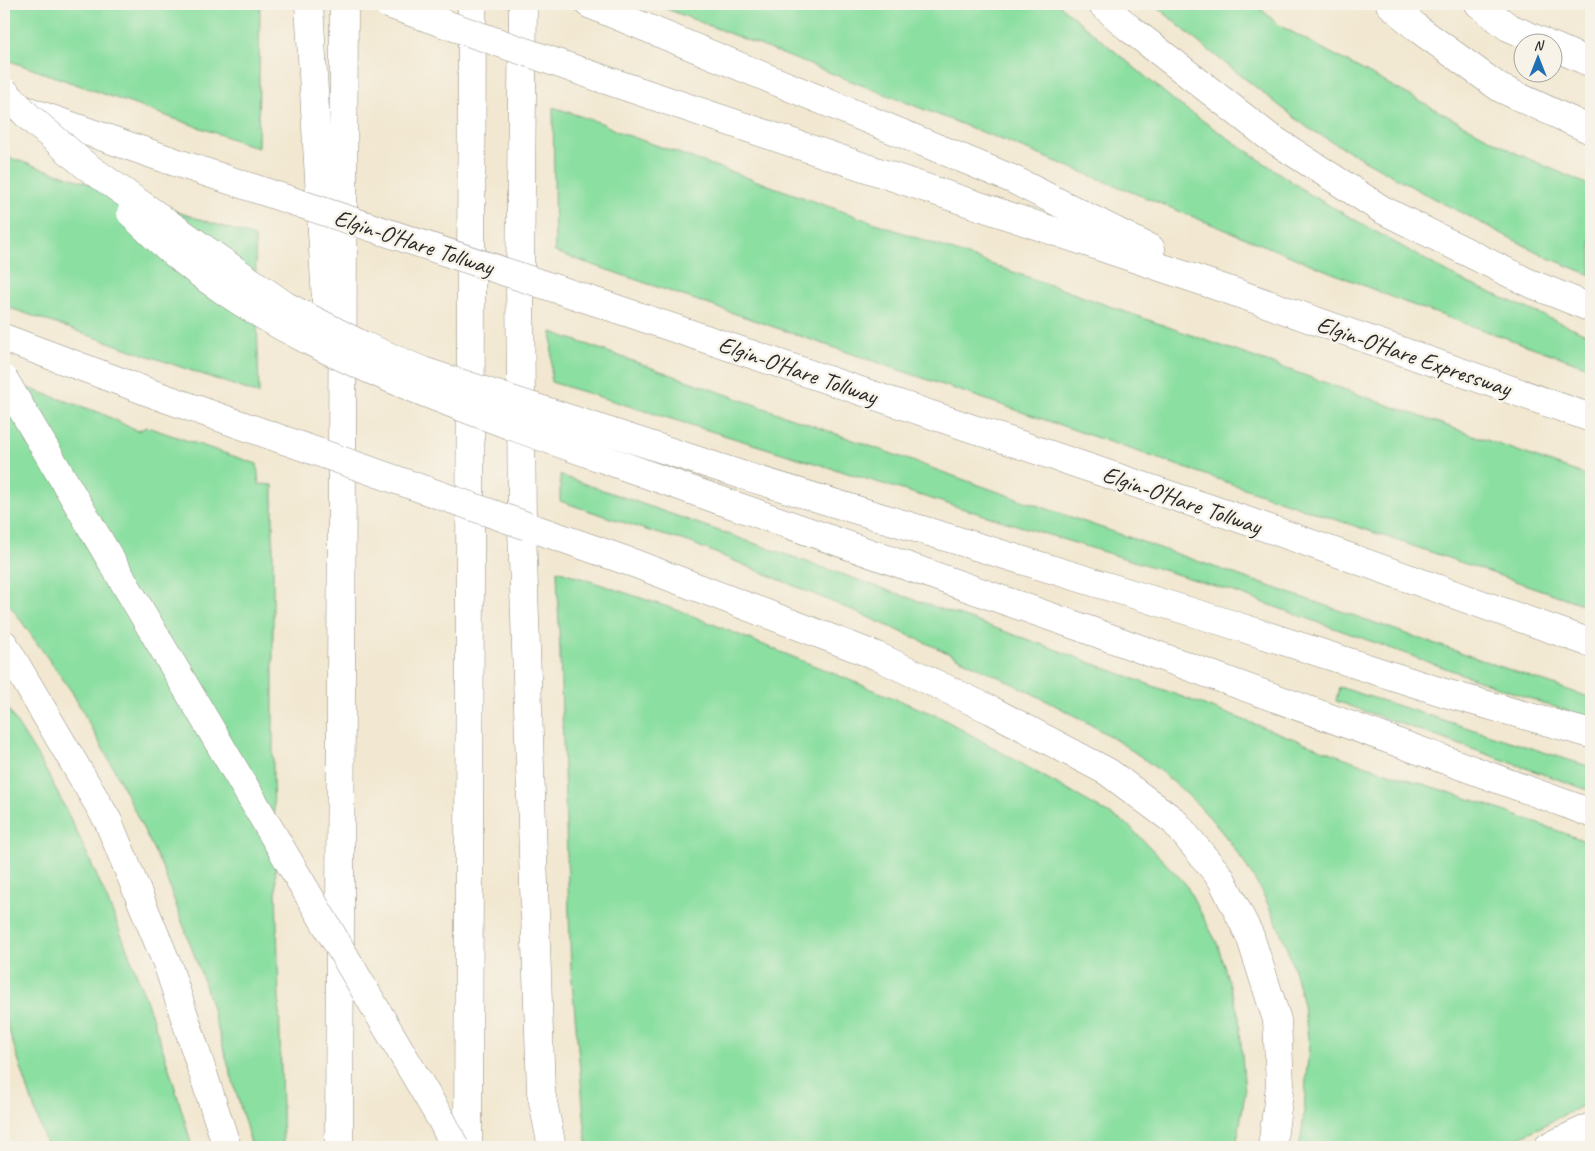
<svg xmlns="http://www.w3.org/2000/svg" width="1595" height="1151" font-family="Caveat,sans-serif">
  <rect width="100%" height="100%" fill="#f7f3e8"/>
  <filter id="ink" filterUnits="userSpaceOnUse"><feTurbulence type="fractalNoise" baseFrequency=".02" numOctaves="2"/><feDisplacementMap in="SourceGraphic" scale="10" xChannelSelector="R" yChannelSelector="G"/><feConvolveMatrix kernelMatrix="1 2 1 2 8 2 1 2 1" color-interpolation-filters="sRGB"/></filter>
  <filter id="wash" filterUnits="userSpaceOnUse"><feTurbulence type="fractalNoise" baseFrequency=".0096" numOctaves="4" result="noise"/><feDisplacementMap in="SourceGraphic" scale="20" xChannelSelector="R" yChannelSelector="G"/><feGaussianBlur stdDeviation="1.12" result="paint"/><feColorMatrix in="noise" values="0 0 0 0 0 0 0 0 0 0 0 0 0 0 0 0 0 1.4 0 .05"/><feComposite in="paint" operator="in"/></filter>
  <g filter="url(#wash)">
    <rect width="100%" height="100%" fill="#f2e8d1"/>
    <g fill="#8bdfa1" stroke="#5b8566">
      <polygon points="4,4 260,4 258,148 4,59"/>
      <polygon points="654,4 1058,4 1177,103 1311,195 1461,280 1591,336 1591,368 1407,303 1010,143"/>
      <polygon points="1154,4 1255,4 1279,25 1518,154 1591,186 1591,275 1549,258 1423,193 1308,128 1198,42"/>
      <polygon points="553,107 604,124 616,131 1591,477 1591,607 555,252"/>
      <polygon points="4,156 255,237 259,394 4,306"/>
      <polygon points="552,332 990,489 1591,698 1591,718 1548,705 1231,591 551,382"/>
      <polygon points="4,380 101,413 137,431 147,427 257,464 259,484 273,485 273,776 283,1147 252,1147 205,985 163,869 115,771 72,692 4,597"/>
      <path d="M560,475l489,172 315,118 112,36 115,42v258l-90,46h-202c5,-23 6,-47 7,-71 1,-12 4,-26 2,-38 -9,-84 -50,-172 -110,-233 -59,-60 -137,-98 -212,-134 -97,-47 -197,-87 -297,-129l-37,-10 -92,-31z"/>
      <polygon points="557,570 683,612 940,717 1127,824 1185,883 1217,943 1239,1016 1245,1094 1236,1147 589,1147 586,1138 571,970"/>
      <polygon points="1339,687 1591,767 1591,791 1336,701"/>
      <path d="M4,702c15,26 33,51 47,78 60,116 107,241 141,367h-145l-43,-131z"/>
    </g>
  </g>
  <g filter="url(#ink)">
    <g fill="none" stroke-linecap="round" stroke-linejoin="round">
      <g stroke="#8e8a7e" stroke-width="29">
        <g id="tertiary">
          <polyline points="1390,4 1417,28 1500,88 1591,130"/>
          <polyline points="1479,4 1508,27 1543,42"/>
          <polyline points="1552,46 1591,63"/>
        </g>
      </g>
      <g stroke="#8e8a7e" stroke-width="29">
        <g id="motorway">
          <polyline points="309,4 326,302"/>
          <polyline points="523,4 520,280 522,529 541,1092 552,1147"/>
          <polyline points="589,4 1012,179 1151,249"/>
          <polyline points="1102,4 1129,28 1268,136 1381,209 1527,282 1591,308"/>
          <polyline points="603,79 1237,293 1591,418"/>
          <polyline points="17,107 169,160"/>
          <polyline points="608,306 1250,522 1591,643"/>
          <polyline points="4,338 159,396"/>
          <polyline points="742,475 1221,621 1445,693 1591,734"/>
          <polyline points="719,500 1080,627 1591,813"/>
          <polyline points="527,526 636,564 877,656 991,710 1108,772 1174,821 1221,878 1250,936 1277,1020 1280,1085 1272,1147"/>
          <polyline points="4,644 108,821 168,966 227,1147"/>
          <polyline points="339,1147 344,4"/>
          <polyline points="468,1147 472,4"/>
          <polyline points="1548,1147 1591,1127"/>
        </g>
      </g>
      <use href="#tertiary" stroke="#fff" stroke-width="28"/>
      <use href="#motorway" stroke="#fff" stroke-width="28"/>
      <g stroke="#8e8a7e" stroke-width="29" stroke-linecap="butt">
        <g id="motorway-bridge">
          <polyline points="388,4 603,79"/>
          <polyline points="4,91 29,117 85,165 286,306 362,345 423,371 742,475"/>
          <polyline points="169,160 608,306"/>
          <path d="M131,213c103,108 248,164 386,215 67,24 135,48 202,72"/>
          <polyline points="4,379 442,1121 455,1147"/>
          <polyline points="159,396 527,526"/>
        </g>
      </g>
      <use href="#motorway-bridge" stroke="#fff" stroke-width="28"/>
    </g>
  </g>
  <g text-anchor="middle" dominant-baseline="central" stroke-width="5" stroke-linejoin="round" paint-order="stroke">
    <g font-size="24" fill="#2b2b2b" stroke="#f7f3e8">
      <text transform="translate(414 242) rotate(18)">Elgin-O'Hare Tollway</text>
      <text transform="translate(1414 356) rotate(19)">Elgin-O'Hare Expressway</text>
      <text transform="translate(798 370) rotate(19)">Elgin-O'Hare Tollway</text>
      <text transform="translate(1182 500) rotate(19)">Elgin-O'Hare Tollway</text>
    </g>
  </g>
  <rect width="1595" height="1151" fill="none" stroke="#f7f3e8" stroke-width="20"/>
  <g transform="translate(1538 58)"><circle r="24" fill="#f7f3e8" stroke="#a5a39c"/>
  <path d="M0-4L9 19L0 12L-9 19Z" fill="#1f6fb2"/>
  <text y="-8" font-size="14" font-weight="bold" text-anchor="middle" fill="#2b2b2b">N</text>
  </g>
</svg>
